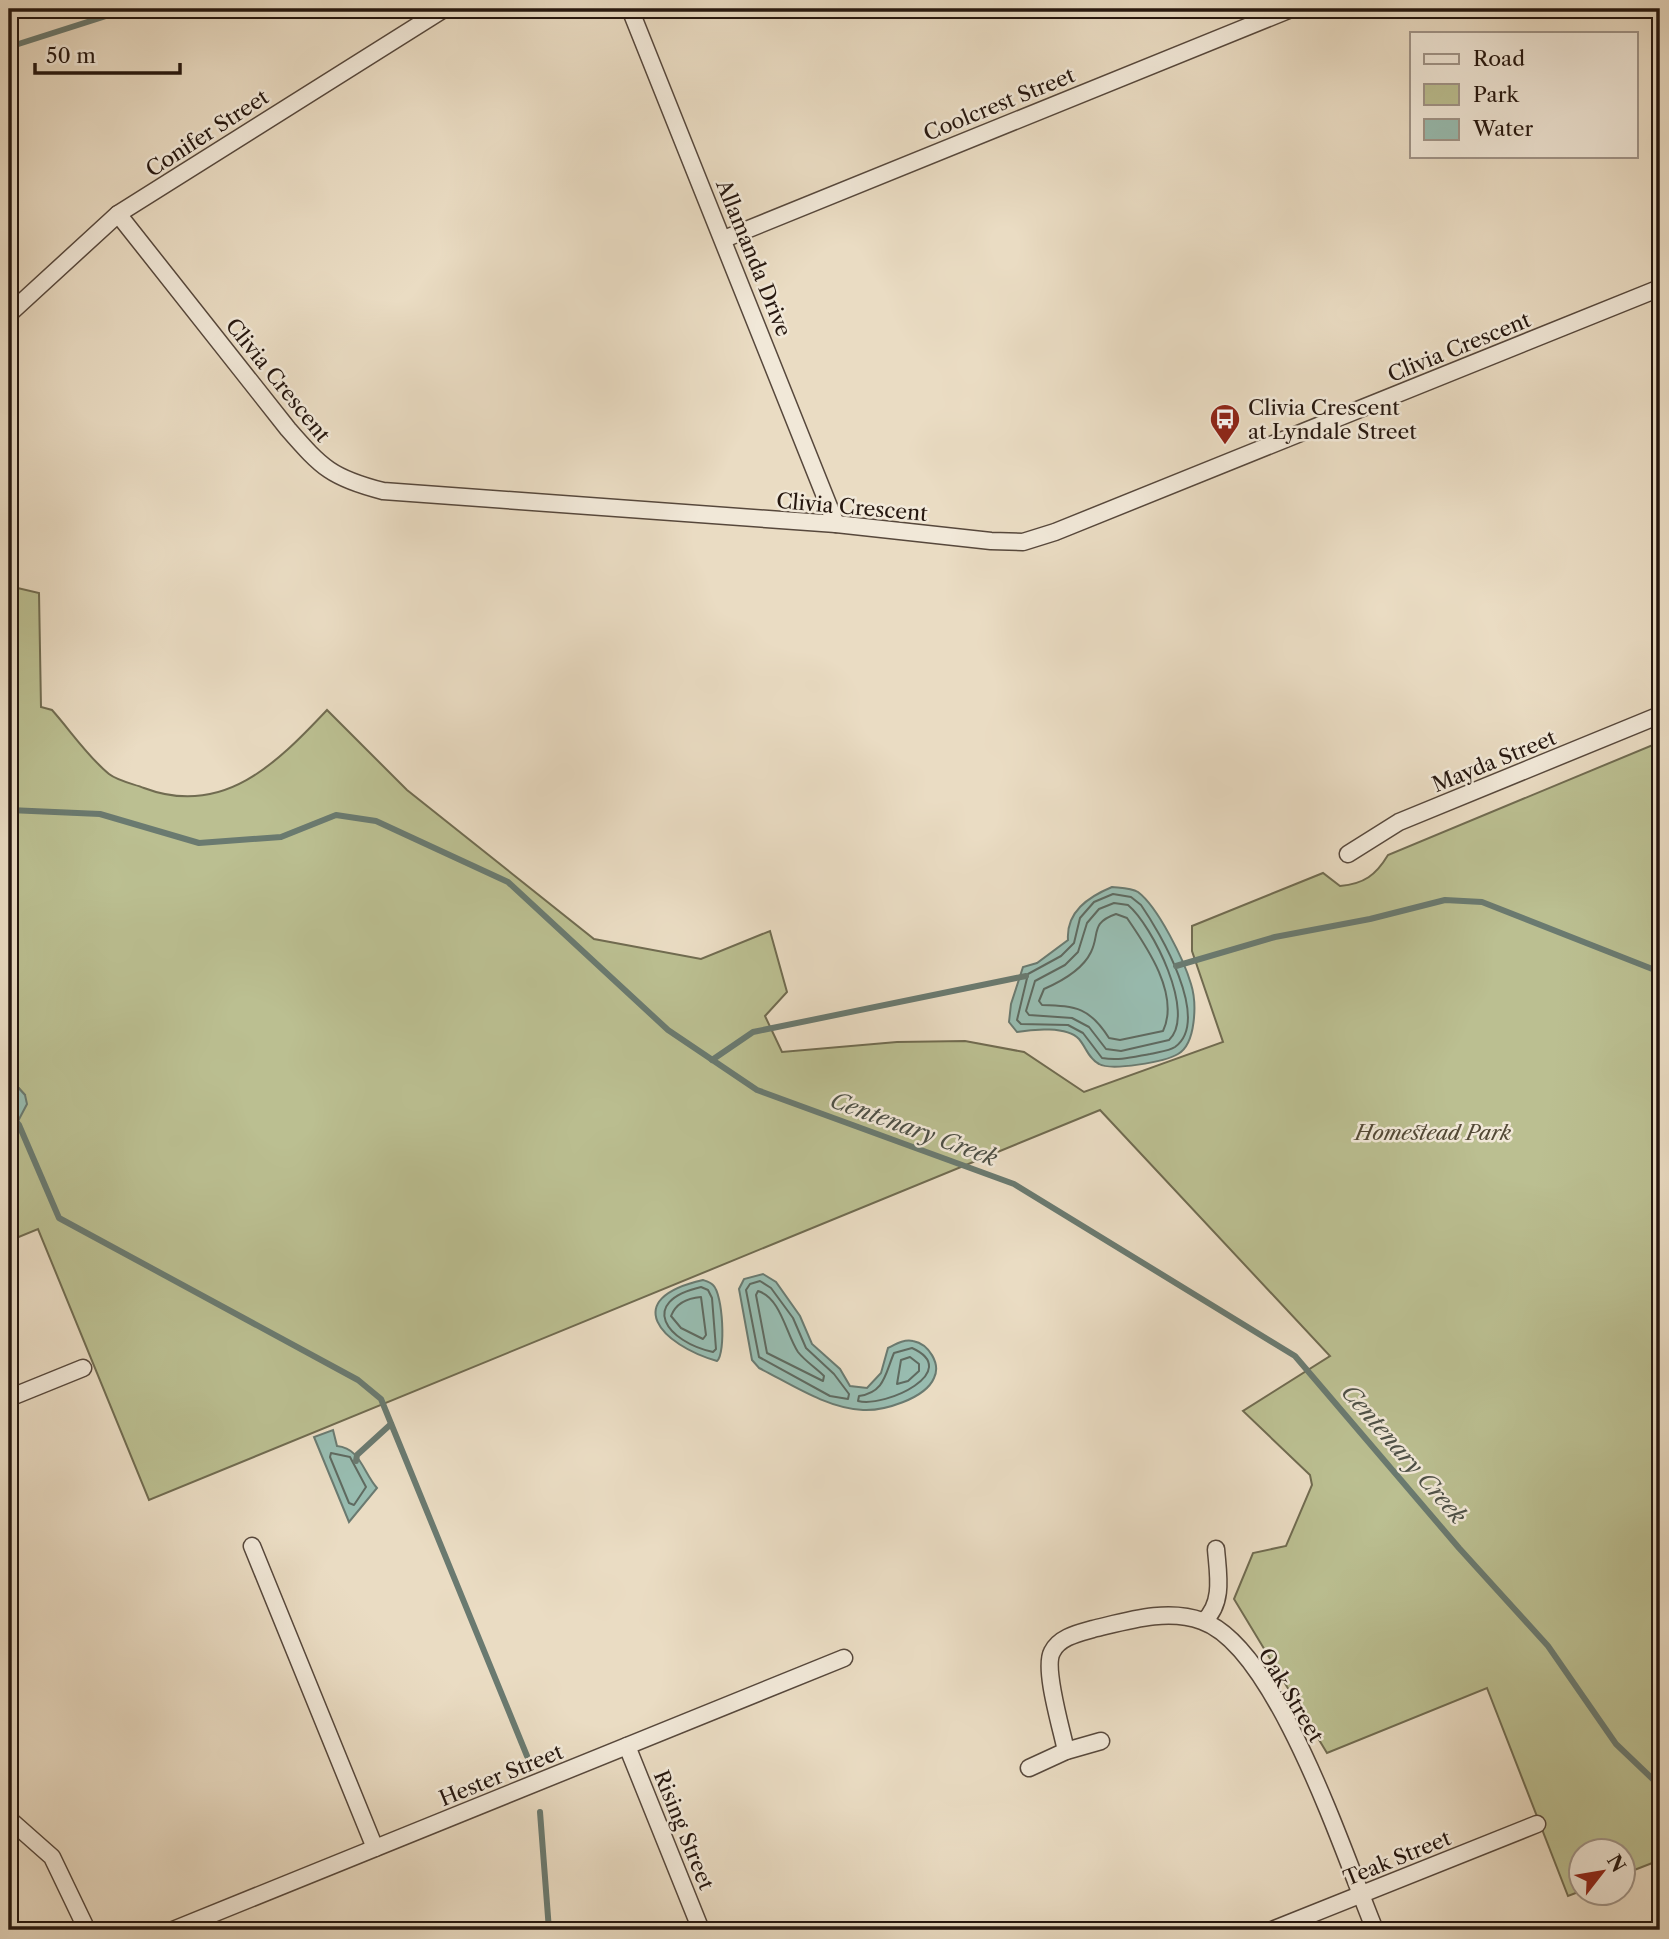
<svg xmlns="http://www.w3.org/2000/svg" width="1669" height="1939" font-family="'Libre Caslon Text',serif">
  <rect width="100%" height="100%" fill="#eadcc3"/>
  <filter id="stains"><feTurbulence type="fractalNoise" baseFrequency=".00286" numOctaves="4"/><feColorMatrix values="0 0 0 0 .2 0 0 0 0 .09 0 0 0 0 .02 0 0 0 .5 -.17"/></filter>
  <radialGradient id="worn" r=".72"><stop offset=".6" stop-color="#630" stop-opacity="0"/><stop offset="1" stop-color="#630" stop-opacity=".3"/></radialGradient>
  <path fill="#bbbf91" stroke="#706b50" stroke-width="2" d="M9,586l30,7 2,114 11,3c18,20 36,47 57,64 9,7 25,10 35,14 79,30 133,-25 183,-78l80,80 187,149 107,20 69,-28 17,61 -22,24 17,36 115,-10 68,-1 59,11 60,40 139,-50 -31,-91v-25l131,-53 17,13c24,-2 36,-11 48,-31l272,-113v1118l-36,14v-22h-42l-1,39 -13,5 -81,-208 -160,65 -93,-154 19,-46 33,-7 26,-61 -2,-10 -67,-64 87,-55 -230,-246 -951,390 -111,-271 -29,12v-112l16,-34 -11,-12 -5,-24z"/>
  <g fill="#98bcb0" stroke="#6a7a70" stroke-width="2">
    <path d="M1112,887c8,1 19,1 26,5 20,15 46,68 53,92 6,19 5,60 -13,70 -13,8 -67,17 -79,10 -11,-6 -13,-17 -20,-25 -12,-13 -46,-10 -62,-7l-8,-10 2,-18 12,-37 14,-4 31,-23c-2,-28 20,-43 44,-53z"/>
    <polygon points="9,1059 14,1083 25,1095 27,1104 17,1123 9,1129"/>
    <path d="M763,1274l13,8 24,34 12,28 28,25 10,17 17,2 14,-15 7,-25c8,-4 16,-9 25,-7 16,3 28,23 21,37 -9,21 -51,33 -71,32 -37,-2 -72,-26 -104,-42l-7,-8 -13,-71 5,-10z"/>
    <path d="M703,1280c3,1 7,2 10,5 10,9 13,68 4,76 -56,-16 -98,-62 -14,-81z"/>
    <path d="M333,1430l4,16c23,2 26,26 40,42l-28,34 -35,-85z"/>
  </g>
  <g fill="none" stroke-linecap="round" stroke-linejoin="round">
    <g stroke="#5f6a60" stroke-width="2">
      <path d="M1113,894l18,3 10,8c18,26 71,115 34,142 -6,4 -17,5 -25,7 -17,3 -31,7 -48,4l-19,-25 -15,-8 -47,-1 -4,-4 11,-46 33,-18 13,-13 6,-25 14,-16z"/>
      <path d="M1114,903l14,2c24,20 69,109 41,135l-48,11 -15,-2 -17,-22 -17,-9 -43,-3 -3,-4 9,-30 30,-16 13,-13 9,-29 12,-14z"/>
      <path d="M1116,914l11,4c20,29 53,77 36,113l-43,9 -11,-2c-19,-30 -32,-32 -67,-33l-3,-4 5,-12c16,-7 39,-20 47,-37 9,-18 -1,-29 25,-38z"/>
      <polygon points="760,1281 771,1288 793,1318 806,1348 834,1374 849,1394 848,1399 830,1396 759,1357 746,1290 750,1284"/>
      <path d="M701,1287l7,3 4,8 4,51 -3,3c-46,-10 -76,-50 -12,-65z"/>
      <path d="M758,1291c23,7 28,43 40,61 7,9 18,16 26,24l-1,5 -56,-28 -11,-58z"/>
      <path d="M701,1297l5,38 -3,4 -22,-11 -10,-12c5,-13 17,-18 30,-19z"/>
      <path d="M912,1348c51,23 -26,60 -54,53l1,-5c26,-4 26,-22 35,-43z"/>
      <polygon points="910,1357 919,1364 919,1371 908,1381 897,1384 901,1360"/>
      <polygon points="331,1453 350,1457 366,1487 354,1505 349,1503 330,1457"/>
    </g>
    <g stroke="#6a7a70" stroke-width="6">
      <polyline points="9,47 128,9"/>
      <polyline points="9,810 100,814 199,843 281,837 336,815 376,821 508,882 668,1030 757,1090 1014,1184 1295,1356 1459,1548 1548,1646 1616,1744 1660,1786"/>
      <polyline points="1176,966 1275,937 1370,919 1445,900 1482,902 1660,972"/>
      <polyline points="712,1060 753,1032 1026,976"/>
      <polyline points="9,1113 19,1125 59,1218 358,1380 381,1399 527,1756"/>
      <polyline points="356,1461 357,1455 391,1424"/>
      <polyline points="540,1812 549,1930"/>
    </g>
    <g stroke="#57483c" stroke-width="19">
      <g id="street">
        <polyline points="630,9 836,524"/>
        <path d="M118,214l170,215c34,39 44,49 95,62l453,33 155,17 32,1 32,-10 605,-244"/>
        <polyline points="724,239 1291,9"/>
        <polyline points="9,314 118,214 444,9"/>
        <polyline points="1348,854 1399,822 1660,715"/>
        <polyline points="9,1398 83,1368"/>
        <polyline points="252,1546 375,1848"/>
        <path d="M1204,1621c20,-18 14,-47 12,-72"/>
        <polyline points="627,1746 701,1930"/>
        <path d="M1066,1751c-4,-21 -23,-82 -14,-99 7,-15 27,-19 41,-23 34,-8 74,-21 109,-8 75,26 143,237 173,309"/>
        <polyline points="1029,1768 1066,1751 1101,1741"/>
        <polyline points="9,1819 52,1857 87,1930"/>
        <polyline points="173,1930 844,1658"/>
        <polyline points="1272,1930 1537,1824"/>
      </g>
    </g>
    <use href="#street" stroke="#f1e8d8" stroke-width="16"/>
  </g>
  <defs>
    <g id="bus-pin" transform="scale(1.575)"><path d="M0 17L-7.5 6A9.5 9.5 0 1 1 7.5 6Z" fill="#8f2418" stroke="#f1e8d8"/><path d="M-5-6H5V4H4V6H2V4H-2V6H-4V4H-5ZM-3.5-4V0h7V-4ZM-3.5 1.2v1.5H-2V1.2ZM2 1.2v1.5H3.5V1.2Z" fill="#fff"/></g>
  </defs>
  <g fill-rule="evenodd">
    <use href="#bus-pin" x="1225" y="419"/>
  </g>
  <g text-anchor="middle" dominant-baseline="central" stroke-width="5" stroke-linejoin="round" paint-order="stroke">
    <g font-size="21" fill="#26170f" stroke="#f1e8d8">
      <text transform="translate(999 104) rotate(-22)">Coolcrest Street</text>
      <text transform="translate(207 133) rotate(-33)">Conifer Street</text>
      <text transform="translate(754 258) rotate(68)">Allamanda Drive</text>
      <text transform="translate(1459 347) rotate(-22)">Clivia Crescent</text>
      <text transform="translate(278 380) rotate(51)">Clivia Crescent</text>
      <text transform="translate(852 507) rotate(5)">Clivia Crescent</text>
      <text transform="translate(1494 761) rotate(-22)">Mayda Street</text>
      <text transform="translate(1291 1695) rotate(59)">Oak Street</text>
      <text transform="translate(501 1775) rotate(-22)">Hester Street</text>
      <text transform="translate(684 1830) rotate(68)">Rising Street</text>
      <text transform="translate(1397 1858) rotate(-22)">Teak Street</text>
    </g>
    <g font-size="21" fill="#26170f" stroke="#f1e8d8" text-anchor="start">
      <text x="1248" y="407">Clivia Crescent<tspan x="1248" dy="24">at Lyndale Street</tspan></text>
    </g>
    <g font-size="21" font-style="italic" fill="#534936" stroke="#f1e8d8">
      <text x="1433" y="1132">Homestead Park</text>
    </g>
    <g font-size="23" font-style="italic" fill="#4e5147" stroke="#f1e8d8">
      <text transform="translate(914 1129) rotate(20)">Centenary Creek</text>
      <text transform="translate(1404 1454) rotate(49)">Centenary Creek</text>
    </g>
  </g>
  <rect width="1669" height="1939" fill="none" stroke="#eadcc3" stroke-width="35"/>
  <rect x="10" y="10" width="1648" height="1918" fill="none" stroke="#26170f" stroke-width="3.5"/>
  <rect x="18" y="18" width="1634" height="1904" fill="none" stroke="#26170f" stroke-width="2"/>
  <rect x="1410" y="32" width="228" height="126" fill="#f1e8d8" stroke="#a09488" stroke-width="2"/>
  <rect x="1424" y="54" width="35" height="10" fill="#f1e8d8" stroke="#a09488" stroke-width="2"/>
  <text x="1473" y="66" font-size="21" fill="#26170f">Road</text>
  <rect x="1424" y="84" width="35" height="21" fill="#bbbf91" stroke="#a09488" stroke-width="2"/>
  <text x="1473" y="102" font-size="21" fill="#26170f">Park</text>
  <rect x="1424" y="119" width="35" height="21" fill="#98bcb0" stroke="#a09488" stroke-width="2"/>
  <text x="1473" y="136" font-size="21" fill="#26170f">Water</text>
  <g transform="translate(1602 1872) rotate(59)"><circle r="33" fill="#f1e8d8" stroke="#a09488" stroke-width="2"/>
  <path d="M0-5L12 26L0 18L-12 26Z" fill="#8f2418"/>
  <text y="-10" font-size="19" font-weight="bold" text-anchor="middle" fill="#26170f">N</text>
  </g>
  <path d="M35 63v10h145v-10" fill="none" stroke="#26170f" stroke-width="3.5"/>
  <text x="46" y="63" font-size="21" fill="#26170f" stroke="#f1e8d8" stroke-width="5" paint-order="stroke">50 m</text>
  <rect width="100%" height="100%" filter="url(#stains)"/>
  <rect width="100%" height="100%" fill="url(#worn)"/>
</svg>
